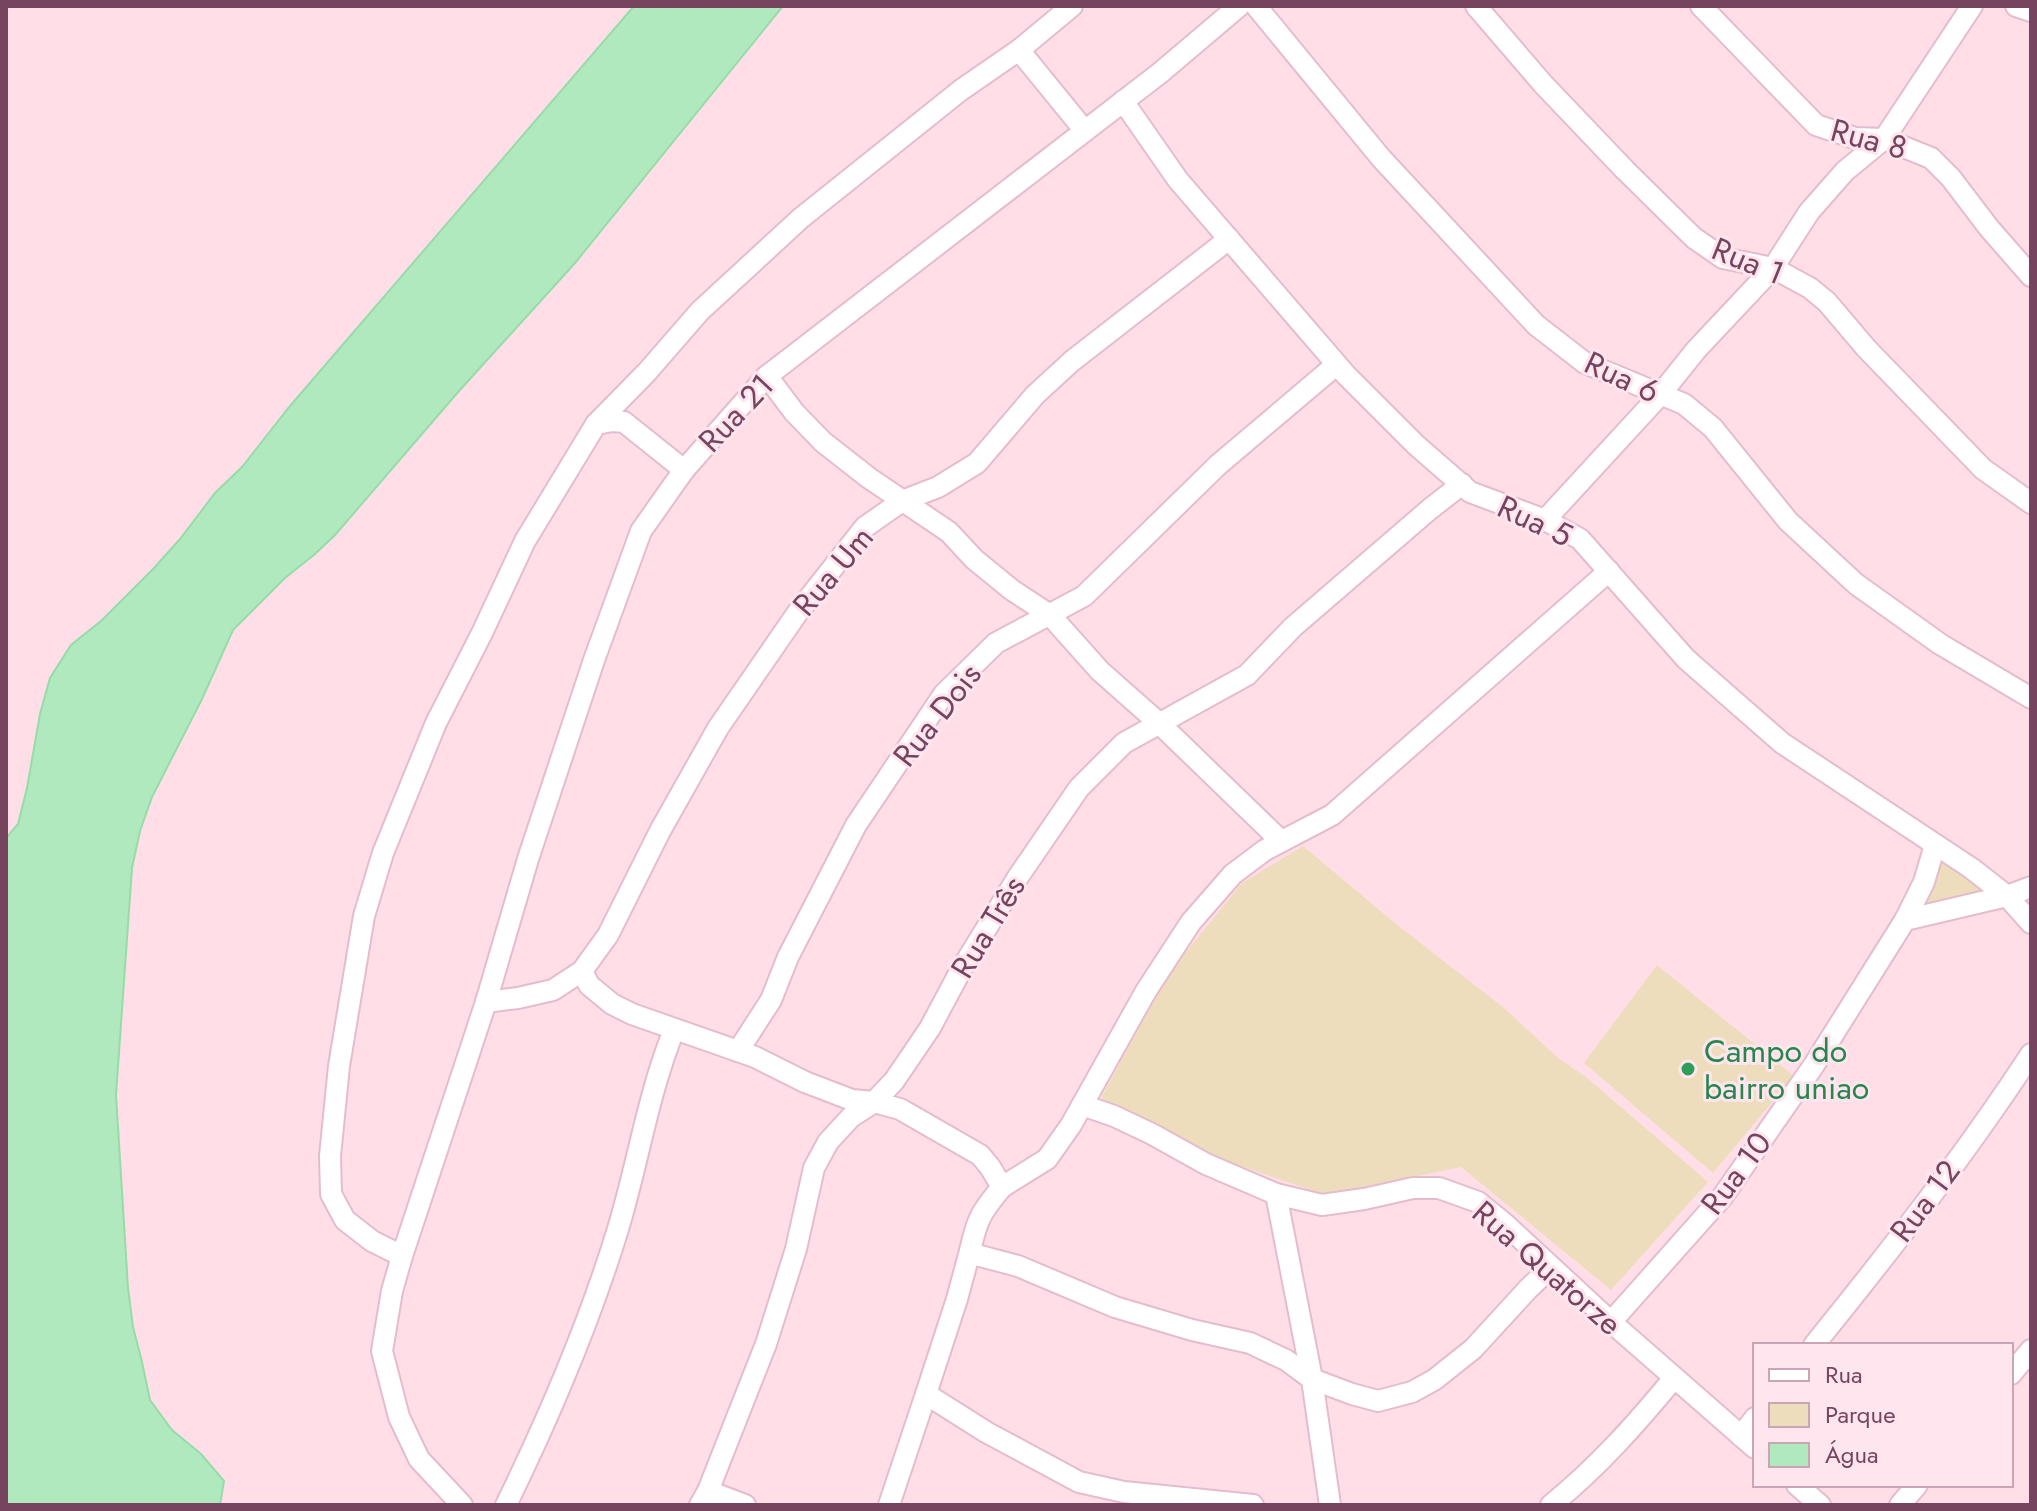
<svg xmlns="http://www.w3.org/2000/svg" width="2037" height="1511" font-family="Jost,sans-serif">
  <rect width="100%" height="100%" fill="#ffdee8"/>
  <g fill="#edddbc">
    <polygon points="1303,846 1396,924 1504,1008 1558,1058 1586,1077 1708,1182 1611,1290 1461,1167 1325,1195 1215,1157 1101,1098 1169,973 1242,883"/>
    <polygon points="1937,851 1997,895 1914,914"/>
    <polygon points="1657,965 1794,1076 1713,1173 1584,1063"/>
  </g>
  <polygon fill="#b1e9be" stroke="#96dca8" stroke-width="2" points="634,6 783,6 575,263 459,391 335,535 315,554 285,578 233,630 202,699 152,797 140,831 132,868 116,1095 128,1288 133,1327 142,1362 150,1400 172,1430 201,1454 224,1481 220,1505 6,1505 6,838 18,824 27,788 40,714 50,678 71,645 101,621 154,568 180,539 215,493 242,467 290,406"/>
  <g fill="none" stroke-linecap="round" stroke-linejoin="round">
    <g stroke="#e5bcce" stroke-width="24">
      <g id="street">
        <polyline points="1256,6 1381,158 1536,325 1585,363 1684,404 1713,428 1788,521 1856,584 1940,644 2031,698"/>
        <polyline points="1476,6 1543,84 1625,170 1694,238 1723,258 1773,268 1810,288 1827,302 1866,348 1983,469 2031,503"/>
        <polyline points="1701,6 1816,125 1855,138 1884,139 1931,158 1951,178 1989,228 2031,276"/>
        <polyline points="2016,6 2031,11"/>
        <polyline points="1019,50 1085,131"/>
        <polyline points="1123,101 1178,180 1346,375 1416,445 1470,492 1545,520 1580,539 1686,659 1782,743 1971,868 2007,896 2031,923"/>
        <polyline points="767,376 794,412 823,442 869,478 949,532 974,559 1012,590 1050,615 1100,671 1160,724 1281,841"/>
        <polyline points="596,424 613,421 624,422 684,470"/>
        <polyline points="1545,520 1660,395 1696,350 1773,268 1809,212 1845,171 1884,139 1972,6"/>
        <polyline points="1905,920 1924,882 1935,845"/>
        <polyline points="582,971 608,935 660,831 718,728 798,612 865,527 902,501 938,487 977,463 1035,395 1072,361 1229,239"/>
        <polyline points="486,1002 528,859 594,660 641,531 684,470 767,376 1160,73 1239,6"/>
        <polyline points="738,1051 771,1000 788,957 856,825 944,694 996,643 1084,596 1218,465 1336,365"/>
        <polyline points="1082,1105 1114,1116 1152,1134 1206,1164 1276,1194 1322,1205 1364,1199 1413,1188 1439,1188 1478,1202 1505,1224 1611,1322 1755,1448"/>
        <polyline points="1276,1194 1312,1379 1330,1505"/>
        <path d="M970,1251c7,-32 11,-39 32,-64"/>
        <polyline points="402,1256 372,1241 345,1220 331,1194 330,1156 339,1066 364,916 383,853 436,723 482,633 525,541 596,424 647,372 700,311 801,218 961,90 1019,50 1072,6"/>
        <polyline points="1611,1322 1723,1196 1814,1065 1905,920 2007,896 2031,887"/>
        <path d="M1814,1345c76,-94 151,-190 217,-291"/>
        <polyline points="2011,1374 2031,1350"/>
        <polyline points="1741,1436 1755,1418"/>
        <polyline points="1797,1485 1820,1505"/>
        <polyline points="708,1491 745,1505"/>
        <polyline points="462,1505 419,1459 399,1417 382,1351 392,1291 402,1256 486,1002 518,998 553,990 582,971 589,985 612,1004 632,1014 755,1057 805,1082 852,1100 874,1102 900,1109 980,1155 990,1167 1002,1187 1047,1159 1071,1125 1146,991 1191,922 1233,874 1265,850 1332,815 1609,571"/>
        <path d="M506,1505c43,-88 83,-181 112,-276 20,-66 30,-135 56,-199"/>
        <polyline points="700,1505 708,1491 766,1344 796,1249 814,1168 828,1142 851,1117 874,1102 894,1081 930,1028 962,968 1018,877 1079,788 1124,743 1247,675 1293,627 1430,509 1462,484"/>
        <polyline points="889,1505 926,1394"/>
        <polyline points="1253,1505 1124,1492 1079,1482 986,1432 926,1394 957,1299 970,1251 980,1256 1018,1266 1115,1307 1192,1330 1250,1343 1286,1360 1312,1379 1352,1394 1378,1401 1412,1392 1434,1380 1473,1349 1528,1289 1551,1267"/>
        <path d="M1551,1505c47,-38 85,-81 123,-127"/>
        <polyline points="1900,1505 1917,1485"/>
      </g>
    </g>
    <use href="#street" stroke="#fff" stroke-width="20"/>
  </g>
  <circle fill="#2e9e5b" stroke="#ffe6ee" stroke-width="3" cx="1688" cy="1069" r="8"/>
  <g text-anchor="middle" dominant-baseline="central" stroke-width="6" stroke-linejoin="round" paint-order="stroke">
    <g font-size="32" fill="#774460" stroke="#ffe6ee">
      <text transform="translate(1869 139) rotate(15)">Rua 8</text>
      <text transform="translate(1748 261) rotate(22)">Rua 1</text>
      <text transform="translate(1622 377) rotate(25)">Rua 6</text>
      <text transform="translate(736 413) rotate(-47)">Rua 21</text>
      <text transform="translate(1535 521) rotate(25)">Rua 5</text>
      <text transform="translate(833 571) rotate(-50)">Rua Um</text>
      <text transform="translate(937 715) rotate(-52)">Rua Dois</text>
      <text transform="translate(988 927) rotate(-59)">Rua Três</text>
      <text transform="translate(1736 1173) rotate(-53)">Rua 10</text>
      <text transform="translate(1925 1201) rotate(-53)">Rua 12</text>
      <text transform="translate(1547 1268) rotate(41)">Rua Quatorze</text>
    </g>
    <g font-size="32" fill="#27864d" stroke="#ffe6ee" text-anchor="start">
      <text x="1704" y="1051">Campo do<tspan x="1704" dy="37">bairro uniao</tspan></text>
    </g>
  </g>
  <rect width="2037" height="1511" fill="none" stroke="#774460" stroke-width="16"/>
  <rect x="1753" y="1343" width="260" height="144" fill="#ffe6ee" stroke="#c9a5b5" stroke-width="2"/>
  <rect x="1769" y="1369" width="40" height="12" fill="#ffffff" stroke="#c9a5b5" stroke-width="2"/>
  <text x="1825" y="1383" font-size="24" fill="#774460">Rua</text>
  <rect x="1769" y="1403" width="40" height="24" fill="#edddbc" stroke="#c9a5b5" stroke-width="2"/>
  <text x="1825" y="1423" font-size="24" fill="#774460">Parque</text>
  <rect x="1769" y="1443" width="40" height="24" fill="#b1e9be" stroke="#c9a5b5" stroke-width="2"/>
  <text x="1825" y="1463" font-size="24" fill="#774460">Água</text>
</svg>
